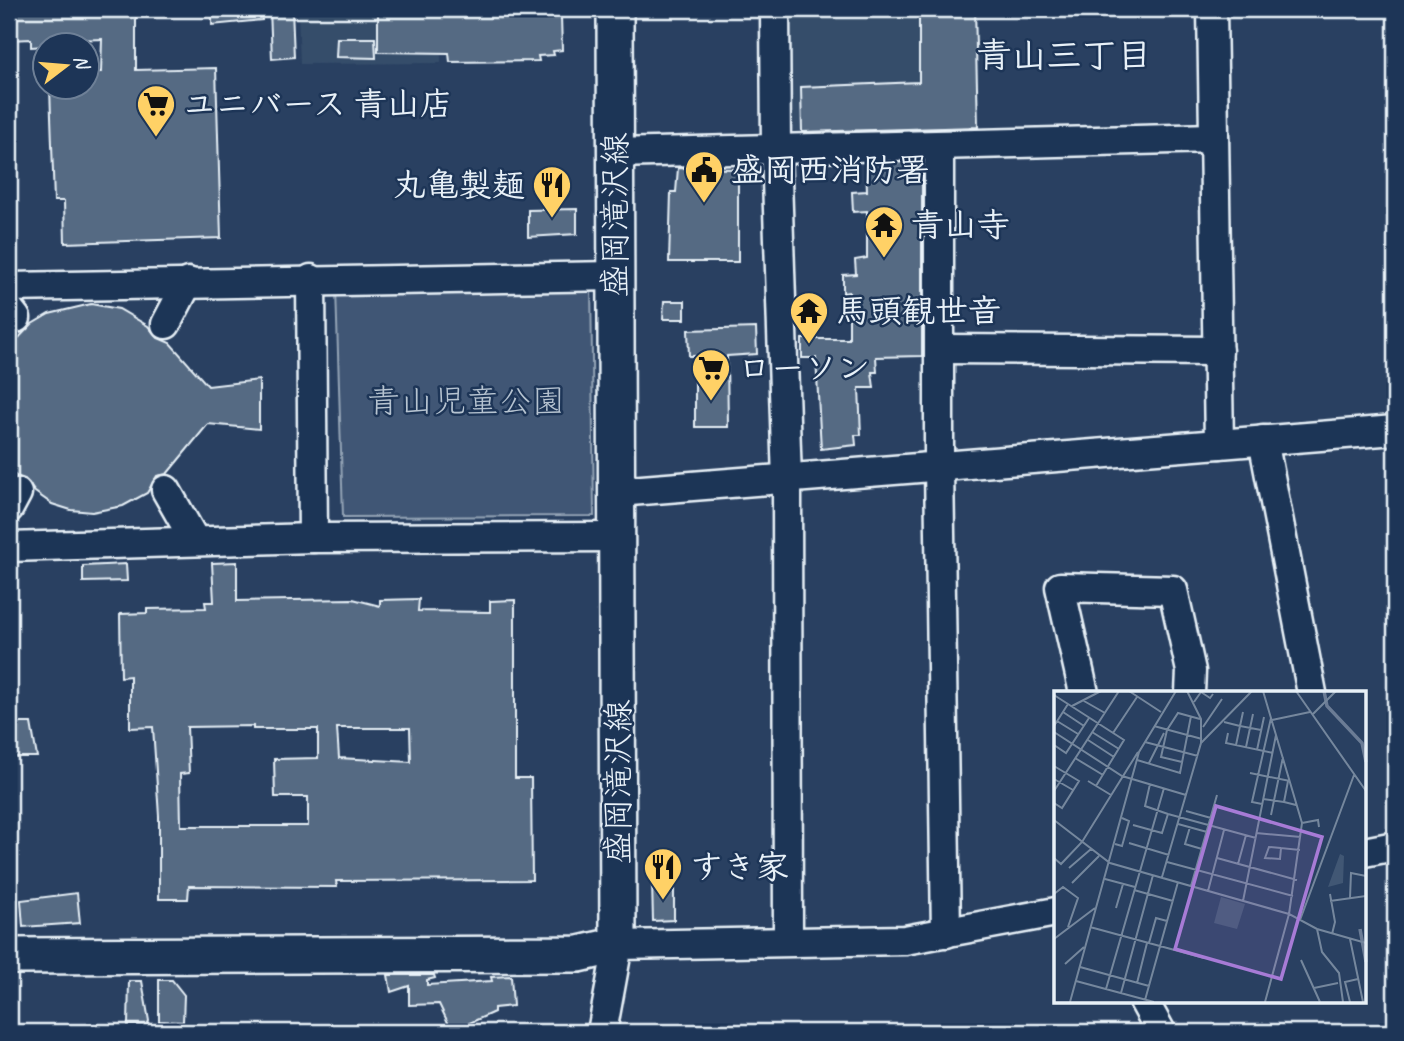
<svg xmlns="http://www.w3.org/2000/svg" width="1404" height="1041" font-family="Caveat,'Klee One',sans-serif">
  <rect width="100%" height="100%" fill="#294061"/>
  <filter id="ink" filterUnits="userSpaceOnUse"><feTurbulence type="fractalNoise" baseFrequency=".0143" numOctaves="2"/><feDisplacementMap in="SourceGraphic" scale="14" xChannelSelector="R" yChannelSelector="G"/><feConvolveMatrix kernelMatrix="1 2 1 2 8 2 1 2 1" color-interpolation-filters="sRGB"/></filter>
  <g filter="url(#ink)">
    <g fill="#364d6b">
      <polygon points="298,9 440,9 441,63 300,64"/>
      <polygon points="786,9 977,9 980,133 801,139 787,125"/>
    </g>
    <polygon fill="#415774" stroke="#94a4b6" stroke-width="2" points="591,283 594,516 343,517 336,288"/>
    <g fill="#556a83" stroke="#e8f1f8" stroke-width="2" fill-rule="evenodd">
      <polygon points="9,9 136,9 136,70 216,68 221,238 65,243 64,201 54,201 50,88 88,88 88,72 101,72 102,39 48,41 46,46 31,47 31,39 9,40"/>
      <polygon points="212,9 262,9 262,20 212,25"/>
      <polygon points="270,9 292,9 294,57 272,59"/>
      <polygon points="378,9 537,9 538,17 561,16 562,50 553,51 554,55 538,56 539,61 450,62 449,53 378,52"/>
      <polygon points="919,9 975,9 978,127 802,132 801,87 919,82"/>
      <polygon points="337,38 375,38 376,58 336,57"/>
      <polygon points="922,162 922,356 876,357 877,372 872,372 874,388 859,388 861,435 855,435 856,445 821,449 816,358 802,358 802,339 849,339 849,292 843,293 843,275 856,274 855,260 867,258 867,211 853,212 852,192 867,191 866,163"/>
      <polygon points="678,168 738,169 738,262 669,262 671,192 676,192"/>
      <polygon points="577,209 577,234 528,237 528,210"/>
      <polygon points="664,301 685,301 685,319 663,319"/>
      <polygon points="91,304 119,309 148,326 158,338 170,343 208,386 259,380 259,429 208,424 167,474 157,476 147,493 123,506 92,512 71,510 52,504 35,492 25,479 16,476 9,470 9,348 32,324 49,314"/>
      <polygon points="756,328 757,354 727,356 728,427 695,427 695,356 689,356 688,330"/>
      <path d="M237,562v39l116,-2 27,7v-6l39,-1 -1,12 72,1v-11l25,-1v178h16l1,102 -196,1 1,6 -148,-1 -1,13h-29v-83l-6,-89 -23,1v-52l-9,1 -1,-63 27,-1v-4l59,-1 -1,-6h9l-2,-39zM253,726v3h65v29l-44,1 1,38h33v29h-127l-1,-52 9,-1 -2,-46zM337,728h73l1,34 -72,-4z"/>
      <polygon points="126,564 127,581 83,582 83,566"/>
      <polygon points="9,723 31,723 37,757 9,757"/>
      <polygon points="674,881 674,920 653,921 652,882"/>
      <polygon points="77,893 80,923 23,927 21,900"/>
      <polygon points="388,975 434,975 435,978 427,980 427,985 492,981 491,977 511,976 513,1006 494,1008 494,1012 452,1031 439,1004 409,1005 409,986 391,992"/>
      <polygon points="159,980 172,980 184,995 183,1022 159,1021"/>
      <polygon points="129,981 142,981 149,1021 147,1025 128,1025"/>
    </g>
    <g fill="none" stroke-linecap="round" stroke-linejoin="round">
      <g stroke="#e8f1f8" stroke-width="33">
        <g id="minor">
          <polyline points="775,9 776,149 787,480 788,941"/>
          <polyline points="1212,9 1219,444"/>
          <polyline points="939,145 939,466 946,933"/>
          <polyline points="615,153 1214,138"/>
          <polyline points="311,279 313,538"/>
          <polyline points="9,287 616,276"/>
          <polyline points="9,309 16,318"/>
          <polyline points="166,324 188,282"/>
          <polyline points="939,349 1218,351"/>
          <polyline points="1263,440 1312,693"/>
          <polyline points="166,490 195,541"/>
          <polyline points="617,492 1395,430"/>
          <polyline points="9,508 17,493"/>
          <polyline points="9,547 313,538 617,537"/>
          <polyline points="1084,693 1060,587 1173,590 1191,671 1190,693"/>
          <polyline points="1364,852 1395,846"/>
          <polyline points="1144,1001 1161,1032"/>
          <polyline points="602,1032 618,945 905,940 1056,912"/>
        </g>
      </g>
      <g stroke="#e8f1f8" stroke-width="40">
        <polyline id="major" points="9,956 579,954 618,945 615,9"/>
      </g>
      <use href="#minor" stroke="#1d3557" stroke-width="28"/>
      <use href="#major" stroke="#1d3557" stroke-width="35"/>
    </g>
  </g>
  <defs>
    <g id="supermarket-pin" transform="scale(2.0125)"><path d="M0 17L-7.5 6A9.5 9.5 0 1 1 7.5 6Z" fill="#ffd166" stroke="#1d3557"/><path d="M-6-5.5h2.5l.6 2H6L4.5 2H-2.5L-4.4-4H-6ZM-1.5 3.2a1.3 1.3 0 1 0 .1 0ZM3 3.2a1.3 1.3 0 1 0 .1 0Z" fill="#111"/></g>
    <g id="civic-pin" transform="scale(2.0125)"><path d="M0 17L-7.5 6A9.5 9.5 0 1 1 7.5 6Z" fill="#ffd166" stroke="#1d3557"/><path d="M-.6-6.5H3V-4.5H.6V-3L4-1V1h2V6H-6V1h2V-1L-.6-3ZM-1.2 2.5V6h2.4V2.5Z" fill="#111"/></g>
    <g id="restaurant-pin" transform="scale(2.0125)"><path d="M0 17L-7.5 6A9.5 9.5 0 1 1 7.5 6Z" fill="#ffd166" stroke="#1d3557"/><path d="M-5-6h1v4h1v-4h1v4h1v-4h1v5L-1.5 .5V6h-2V.5L-5-1ZM5-6V6H3V1.5H1.5Q1.5-4 5-6Z" fill="#111"/></g>
    <g id="temple-pin" transform="scale(2.0125)"><path d="M0 17L-7.5 6A9.5 9.5 0 1 1 7.5 6Z" fill="#ffd166" stroke="#1d3557"/><path d="M0-6L5-2H3V0L6.5 2.5H4V6H1.5V3h-3V6H-4V2.5H-6.5L-3 0V-2H-5Z" fill="#111"/></g>
  </defs>
  <g fill-rule="evenodd">
    <use href="#supermarket-pin" x="156" y="104"/>
    <use href="#civic-pin" x="704" y="170"/>
    <use href="#restaurant-pin" x="552" y="185"/>
    <use href="#temple-pin" x="884" y="225"/>
    <use href="#temple-pin" x="809" y="311"/>
    <use href="#supermarket-pin" x="711" y="368"/>
    <use href="#restaurant-pin" x="663" y="867"/>
  </g>
  <g text-anchor="middle" dominant-baseline="central" stroke-width="5" stroke-linejoin="round" paint-order="stroke">
    <g font-size="33" font-weight="bold" fill="#e8f1f8" stroke="#1d3557" text-anchor="start">
      <text x="183" y="104">ユニバース 青山店</text>
      <text x="731" y="170">盛岡西消防署</text>
      <text x="525" y="185" text-anchor="end">丸亀製麺</text>
      <text x="911" y="225">青山寺</text>
      <text x="836" y="311">馬頭観世音</text>
      <text x="738" y="368">ローソン</text>
      <text x="690" y="867">すき家</text>
    </g>
    <g font-size="33" fill="#e8f1f8" stroke="#1d3557">
      <text transform="translate(615 215) rotate(-90)">盛岡滝沢線</text>
      <text transform="translate(618 782) rotate(-90)">盛岡滝沢線</text>
    </g>
    <g font-size="33" fill="#b6c3d0" stroke="#1d3557">
      <text x="466" y="401">青山児童公園</text>
    </g>
    <g font-size="35" font-weight="bold" fill="#e8f1f8" stroke="#1d3557">
      <text x="1064" y="55">青山三丁目</text>
    </g>
  </g>
  <g transform="translate(1054 691)">
    <rect width="312" height="312" fill="#294061"/>
    <path d="M286,163l4,2 -1,27 -15,4zM167,206l24,7 -8,25 -23,-6z" fill="#415774"/>
    <path fill="none" stroke="#6b7c95" stroke-width="3.5" d="M270,0l3,15 35,37 4,19M306,238l6,33"/>
    <path fill="none" stroke="#75879d" stroke-width="2" d="M75,0l32,21M209,0l39,132 -13,91 28,15 49,14M242,0l70,100M0,4l70,45 -28,46M30,10l21,12M140,11l7,-10 9,6 3,-4M18,15l29,-15M9,21l21,14M189,21l-3,14 21,4M258,24l24,-24M218,29l38,-8M3,30l21,13M170,31l16,4 -4,19M0,35l14,-22M100,35l48,13M149,36l19,-28M0,41l68,44 64,19M38,41l27,17M59,42l24,-36M174,42l-2,10 47,10M34,49l26,17M91,51l53,14M147,52l51,-52M0,54l12,8 23,-35M192,56l7,-33M203,59l7,-33M21,67l28,17M83,69l43,13 11,-57M128,71l-21,-5 6,-27 11,-17 22,6M95,72l15,-30M0,75l25,15 -17,27 -8,-5M196,82l40,8M0,88l19,11M34,90l23,14M234,90l-4,21 12,3M96,93l-5,22 23,8M0,100l65,-100M209,108l21,3M208,113l-10,-2 19,-84M132,120l25,7M217,124l12,-58M0,129l56,43 179,51 -24,88M248,132l16,-3 1,7M124,133l29,8M79,134l29,8 6,-19 88,24M136,136l-5,17 17,5M202,142l45,4M75,152l40,12M61,153l7,2 7,-25 -7,-3M227,157l-12,-1 -4,11 15,1 1,-11 19,2M0,167l7,6 21,-22 56,-90M163,167l80,22M113,171l126,34M184,173l8,-29M15,177l22,-19M108,186l39,-134v-24l-14,-28M51,188l30,8M18,192l27,-27M137,195l26,-91M80,199l39,11M154,200l16,-61M0,203l9,-7 15,11 -10,29M276,203l5,28 -3,12M296,207l1,-25 15,3M189,210l33,-166M276,210l36,-5M62,217l7,-24M246,229l54,-145M36,236l114,31M263,238l5,23 17,21 4,29M0,248l41,-31M296,248l13,63M95,252l7,-25 11,3M247,269l19,42M11,273l19,-17M26,276l69,19M22,290l78,21M83,292l10,-40M260,297l24,-5M52,298l58,-201M67,302l32,-118M91,309l33,-118M16,311l69,-250 37,-61M296,311l-5,-20 13,-3"/>
    <path fill="#a77bd6" fill-opacity="0.15" stroke="#a77bd6" stroke-width="3.5" d="M162,115l106,31 -41,142 -106,-30z"/>
    <rect width="312" height="312" fill="none" stroke="#e8f1f8" stroke-width="3.5"/>
  </g>
  <rect width="1404" height="1041" fill="none" stroke="#1d3557" stroke-width="35"/>
  <rect x="18" y="18" width="1369" height="1006" fill="none" stroke="#e8f1f8" stroke-width="2.5" filter="url(#ink)"/>
  <g transform="translate(66 66) rotate(74)"><circle r="33" fill="#1d3557" stroke="#6e8097" stroke-width="2"/>
  <path d="M0-5L12 26L0 18L-12 26Z" fill="#ffd166"/>
  <text y="-10" font-size="19" font-weight="bold" text-anchor="middle" fill="#e8f1f8">N</text>
  </g>
</svg>
